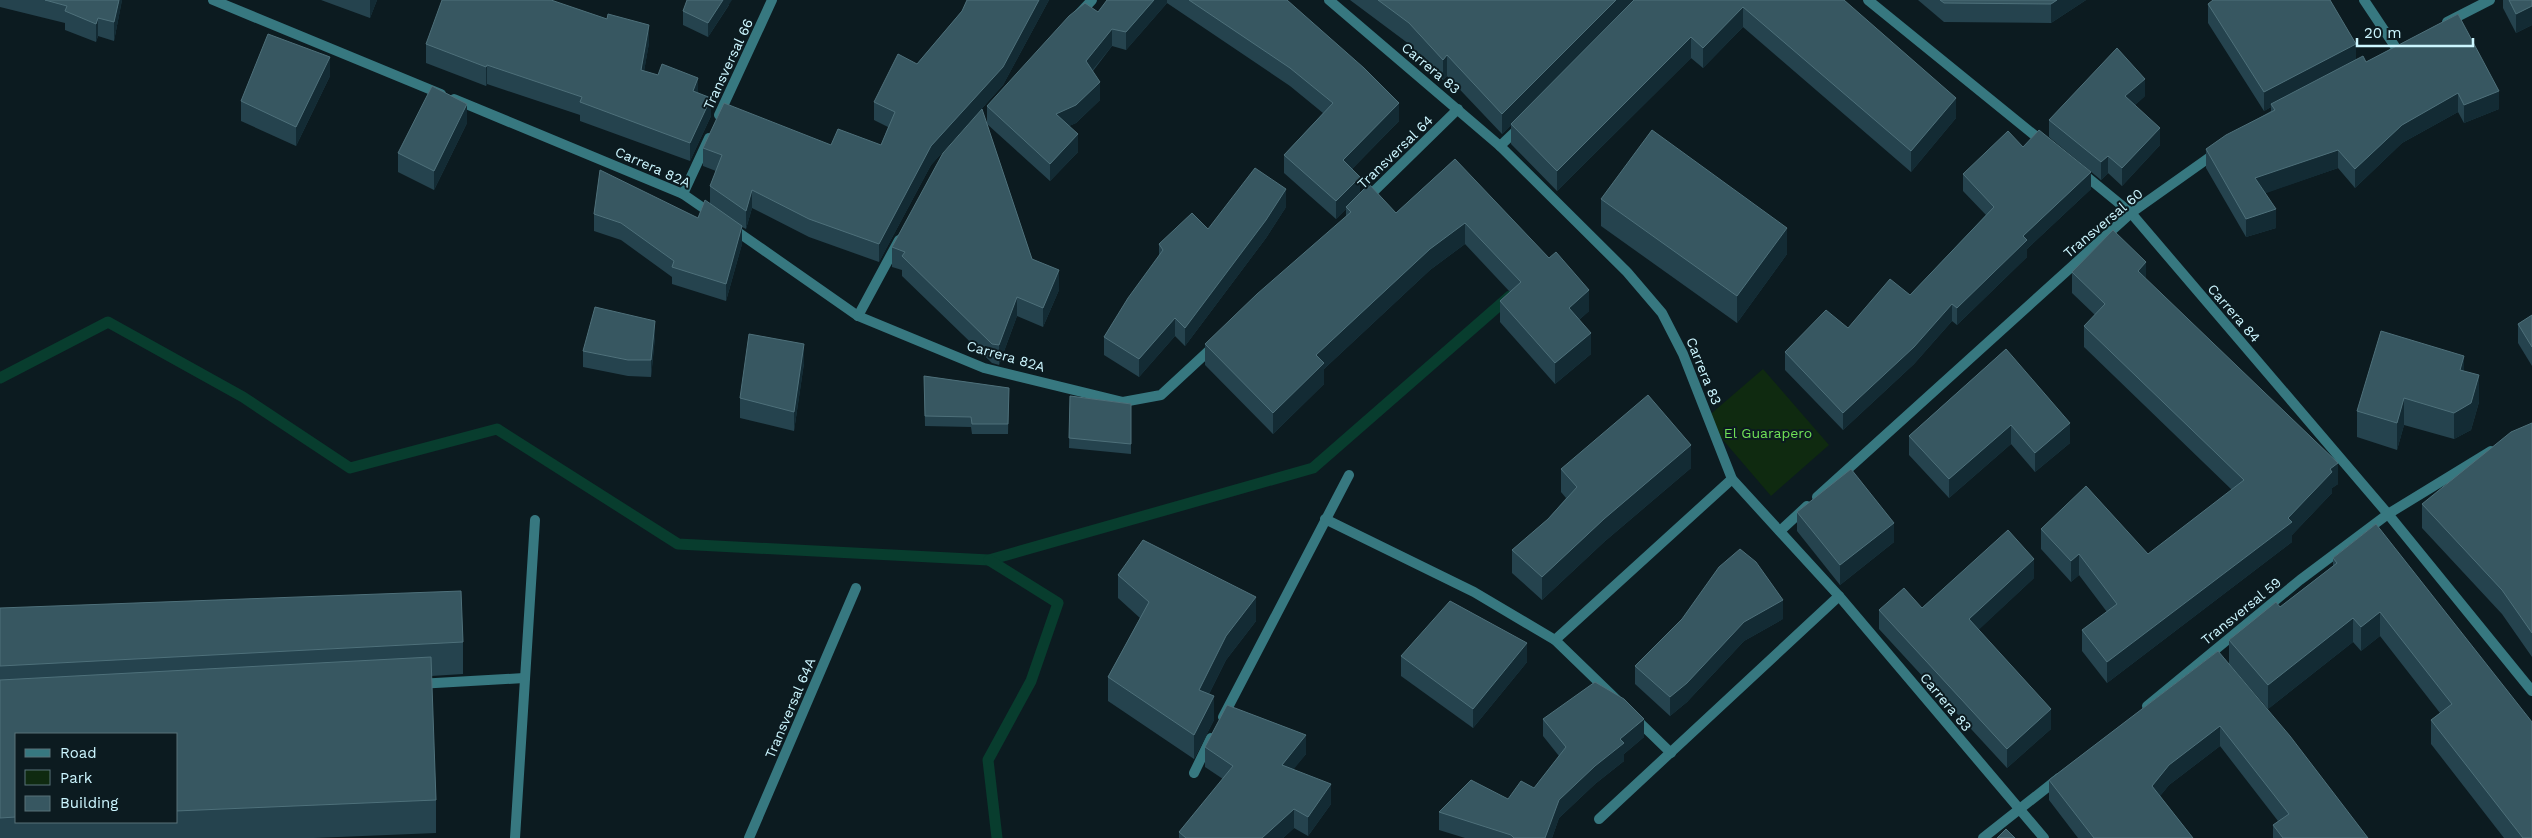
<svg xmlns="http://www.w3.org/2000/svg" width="2532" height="838" font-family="'Work Sans',sans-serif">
  <rect width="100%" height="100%" fill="#0c1b20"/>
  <polygon fill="#0f2a10" points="1763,369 1829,445 1771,496 1705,419"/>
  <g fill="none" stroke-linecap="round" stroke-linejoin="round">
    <g stroke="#083d2e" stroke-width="11">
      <polyline points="0,378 108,322 243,397 350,468 497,429 678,544 989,560 1313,468 1510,296"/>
      <polyline points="989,560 1058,603 1031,681 988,760 997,838"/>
    </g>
    <g stroke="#377880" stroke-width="10">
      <polyline points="213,0 441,94"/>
      <polyline points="1329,0 1500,146 1627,272 1662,313 1683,354 1732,479 1839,596 2044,838"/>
      <polyline points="1868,0 2044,143"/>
      <polyline points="2364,0 2396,48"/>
      <polyline points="1078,15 1092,0"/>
      <polyline points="2447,22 2490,0"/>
      <polyline points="454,99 683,194 712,214"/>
      <polyline points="719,115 772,0"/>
      <polyline points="1500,146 1521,126"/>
      <polyline points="2081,172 2131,213 2388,514 2532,691"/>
      <polyline points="683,194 709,138"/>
      <polyline points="1366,199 1458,109"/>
      <polyline points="732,228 858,316 984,368 1123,402 1161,395 1214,346"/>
      <polyline points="858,316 899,240"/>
      <polyline points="1817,497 2131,213 2217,152"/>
      <polyline points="1325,519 1474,592 1555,640 1616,699"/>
      <polyline points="1780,531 1807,506"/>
      <polyline points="1555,640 1732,479"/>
      <polyline points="418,684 524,678"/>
      <polyline points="2147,706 2300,580 2388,514 2491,451"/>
      <polyline points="1223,717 1349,475"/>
      <polyline points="1635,718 1671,753"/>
      <polyline points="1194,773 1211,738"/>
      <polyline points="1599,819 1839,596"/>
      <polyline points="515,838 535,520"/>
      <polyline points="749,838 856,588"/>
      <polyline points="1983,838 2059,778"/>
    </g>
  </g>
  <g fill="#25434e" fill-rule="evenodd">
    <polygon points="0,0 122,0 114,41 98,36 96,42 65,30 65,23 0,7"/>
    <polygon points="321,0 377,0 370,18"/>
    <polygon points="967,0 1049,0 1003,85 931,165 879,262 809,237 752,208 746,229 742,227 742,244 726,301 672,284 672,277 621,240 594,231 594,214 698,218 710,204 710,186 716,171 703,166 703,148 831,145 881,145 888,127 874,120 874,102 917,64 962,11"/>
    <polygon points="1107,0 1287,0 1399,121 1352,169 1360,193 1396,213 1455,159 1589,311 1579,320 1591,354 1555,384 1500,322 1500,301 1510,292 1465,244 1430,270 1324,369 1324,384 1273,434 1205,365 1205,344 1346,217 1346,209 1336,219 1284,173 1284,155 1323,113 1290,86 1167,3 1126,50 1112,46 1093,71 1100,100 1076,123 1069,126 1078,152 1050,181 987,124 1032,259 1059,290 1043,327 1017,316 999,365 992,363 902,276 902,270 892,267 892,247 987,122 987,106 1098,12"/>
    <polygon points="1350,0 1844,0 1956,118 1911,172 1743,27 1703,68 1691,58 1557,191 1511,144 1511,125 1502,134 1447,76 1443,80 1409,44"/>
    <polygon points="1918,0 2086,0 2051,23 1944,22"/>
    <polygon points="2503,0 2532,0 2532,25 2516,33 2503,8"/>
    <polygon points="2208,4 2356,60 2366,62 2458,14 2499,109 2464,123 2458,112 2402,143 2355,188 2338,168 2265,193 2276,228 2246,237 2206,168 2206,149 2271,111 2271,107 2264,111 2208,23"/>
    <polygon points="729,5 708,37 683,25 683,11"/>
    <polygon points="649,43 644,71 698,92 711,116 690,161 580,121 580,115 487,84 486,86 426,63 426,44"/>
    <polygon points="330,76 296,146 241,121 241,101"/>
    <polygon points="2145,96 2135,105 2160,145 2122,186 2108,173 2101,180 2049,137 2049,120"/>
    <polygon points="467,123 434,190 398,172 398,153"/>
    <polygon points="2023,147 2091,189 2027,249 2027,257 1957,325 1952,321 1914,364 1843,430 1785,370 1785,352 1848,328 1910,295 1986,215 1963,191 1963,174"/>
    <polygon points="1601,199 1787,254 1737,323 1601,226"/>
    <polygon points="1286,207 1266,238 1185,346 1175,336 1139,377 1104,355 1104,337 1159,256 1159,244"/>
    <polygon points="2072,272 2146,279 2338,484 2332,488 2332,493 2292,535 2292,542 2107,683 2082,651 2082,630 2107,612 2079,575 2071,582 2041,549 2041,529 2148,554 2232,490 2084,347 2084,326 2095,315 2072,293"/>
    <polygon points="2532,315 2532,366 2518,343 2518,324"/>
    <polygon points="655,337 651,377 628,376 583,367 583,351"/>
    <polygon points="2006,349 2070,443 2035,472 2011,444 1949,498 1909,455 1909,436"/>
    <polygon points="804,363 794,431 740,418 740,398"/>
    <polygon points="2464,371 2479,402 2471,430 2454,439 2404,425 2397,450 2357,437 2357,411"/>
    <polygon points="924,376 1009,388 1008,434 972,434 971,427 925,426"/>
    <polygon points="1070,396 1131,404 1131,454 1069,448"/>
    <polygon points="2532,423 2532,657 2502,614 2422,528 2422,504"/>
    <polygon points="1691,468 1604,542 1542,600 1512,573 1512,550 1548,519 1566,498 1561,492 1561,469"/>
    <polygon points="1797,512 1894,542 1840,585 1797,531"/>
    <polygon points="2376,524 2532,838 2504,838 2431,744 2431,720 2440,713 2380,636 2361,651 2353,642 2268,709 2229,664 2229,640 2280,607 2333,566 2333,558"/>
    <polygon points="1118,575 1256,621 1226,660 1209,694 1214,720 1194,759 1108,701 1108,677 1140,618 1118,598"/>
    <polygon points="2034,578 1978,630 2051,729 2007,768 1879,629 1879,610 1922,608"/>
    <path d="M0,608l463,34v32l-32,2 5,124v33l-122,5h-314zM16,734h160v88h-160z"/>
    <polygon points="1783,619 1744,641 1687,702 1670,716 1635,684 1635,666"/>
    <polygon points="2218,651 2368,838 2273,838 2273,825 2278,821 2220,746 2169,785 2160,796 2193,838 2078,838 2049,800 2049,780"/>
    <polygon points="1401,656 1527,662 1473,728 1401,676"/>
    <polygon points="1543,719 1644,737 1624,754 1624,761 1595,784 1559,818 1552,838 1465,838 1439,830 1439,812 1508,799 1534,788 1559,756 1543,736"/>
    <polygon points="1205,747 1306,754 1293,769 1331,804 1308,836 1294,828 1283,838 1179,838 1179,832 1223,779 1205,767"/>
  </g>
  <g fill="#132b34">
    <polygon points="119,0 122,0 114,41 114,22"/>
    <polygon points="370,0 377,0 370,18"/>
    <polygon points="723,0 732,0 708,37 708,23"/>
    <polygon points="1039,0 1049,0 1003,85 931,165 879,262 879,244 931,146"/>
    <polygon points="1154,0 1167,0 1167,3 1126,50 1126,32"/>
    <polygon points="1616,0 1637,0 1502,134 1502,114"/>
    <polygon points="2057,0 2086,0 2051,23 2051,4"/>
    <polygon points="2532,6 2532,25 2516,33 2516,14"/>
    <polygon points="1743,7 1743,27 1703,68 1703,48"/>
    <polygon points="98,18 98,36 96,42 96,24"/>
    <polygon points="649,25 649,43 641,89 641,70"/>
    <polygon points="1112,29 1112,46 1086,78 1086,61"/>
    <polygon points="1691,37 1691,58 1557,191 1557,171"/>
    <polygon points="2356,44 2356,63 2271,104 2271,107 2264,111 2264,92"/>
    <polygon points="1447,55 1447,76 1443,80 1443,60"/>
    <polygon points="330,57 330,76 296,146 296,127"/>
    <polygon points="487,65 487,84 486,86 486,67"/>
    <polygon points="698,78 698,96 693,91"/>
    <polygon points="2145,79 2145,96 2125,114 2125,96"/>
    <polygon points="1100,82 1100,100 1076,123 1056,132 1056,114"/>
    <polygon points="2499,91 2499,109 2464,123 2464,105"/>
    <polygon points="2458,93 2458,112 2402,143 2355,188 2355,169 2402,125"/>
    <polygon points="711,98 711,116 690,161 690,143"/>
    <polygon points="1956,98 1956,118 1911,172 1911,151"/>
    <polygon points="1399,103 1399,121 1343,178 1343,160"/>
    <polygon points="467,104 467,123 434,190 434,171"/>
    <polygon points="2160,128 2160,145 2122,186 2122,168"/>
    <polygon points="1078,134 1078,152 1050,181 1050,164"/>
    <polygon points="2338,150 2338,168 2255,197 2255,178"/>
    <polygon points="2108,156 2108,173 2101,180 2101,162"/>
    <polygon points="2091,172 2091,189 2027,249 2027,257 1957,325 1957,308 2023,236"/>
    <polygon points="1360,177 1360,195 1346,207 1346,209 1336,219 1336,201"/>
    <polygon points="1286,189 1286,207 1266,238 1185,346 1185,328"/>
    <polygon points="752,190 752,208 746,229 746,211"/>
    <polygon points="2276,209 2276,228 2246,237 2246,219"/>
    <polygon points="1465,223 1465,244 1430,270 1324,369 1324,384 1273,434 1273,413 1316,355 1430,249"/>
    <polygon points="742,226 742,244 726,301 726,284"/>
    <polygon points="1787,228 1787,254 1737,323 1737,296"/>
    <polygon points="2146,262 2146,283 2138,271"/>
    <polygon points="1059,270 1059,290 1043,327 1043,308"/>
    <polygon points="1589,290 1589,311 1569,329 1569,308"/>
    <polygon points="1017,297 1017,316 999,365 999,345"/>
    <polygon points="1952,304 1952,321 1914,364 1843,430 1843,413"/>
    <polygon points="1175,318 1175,336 1139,377 1139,359"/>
    <polygon points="655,321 655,337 651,377 651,360"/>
    <polygon points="1591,333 1591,354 1555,384 1555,363"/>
    <polygon points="804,344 804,363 794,431 794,412"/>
    <polygon points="2464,356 2464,382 2460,370"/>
    <polygon points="2479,375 2479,402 2471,430 2454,439 2454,413"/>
    <polygon points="2404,398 2404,425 2397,450 2397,423"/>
    <polygon points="2070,423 2070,443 2035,472 2035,453"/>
    <polygon points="2011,425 2011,444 1949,498 1949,479"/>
    <polygon points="1691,445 1691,468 1604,542 1542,600 1542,577 1604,519"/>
    <polygon points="2338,463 2338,484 2332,488 2332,493 2292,535 2292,542 2107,683 2107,662 2288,518 2330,469"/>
    <polygon points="1894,523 1894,542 1840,585 1840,565"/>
    <polygon points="2079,554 2079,575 2071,582 2071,561"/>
    <polygon points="2034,559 2034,578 1969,639 1969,619"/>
    <polygon points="1256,597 1256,621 1226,660 1199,714 1199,690 1226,636"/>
    <polygon points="1783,600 1783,619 1744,641 1687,702 1670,716 1670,697 1744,622"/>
    <polygon points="2380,612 2380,636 2361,651 2361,627"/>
    <polygon points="2353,618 2353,642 2268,709 2268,685"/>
    <polygon points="1527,643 1527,662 1473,728 1473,709"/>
    <polygon points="1214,696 1214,720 1194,759 1194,735"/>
    <polygon points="2051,709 2051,729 2007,768 2007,749"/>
    <polygon points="1644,719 1644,737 1624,754 1624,761 1595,784 1559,818 1552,838 1545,838 1559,800 1620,739"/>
    <polygon points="2220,726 2220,746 2169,785 2152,806 2152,786 2169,765"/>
    <polygon points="1306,735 1306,754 1282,784 1282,765"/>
    <polygon points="1331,784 1331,804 1308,836 1308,817"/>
    <polygon points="1294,809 1294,828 1283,838 1262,838"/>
  </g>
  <g fill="#375761" stroke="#4e707a">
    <polygon points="45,0 119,0 114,22 98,18 96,24 65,11 67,6"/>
    <polygon points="442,0 551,0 607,19 608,14 649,25 641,70 658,75 662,64 698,78 693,91 711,98 690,143 580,102 582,97 487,65 486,67 426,44"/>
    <polygon points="687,0 723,0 708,23 683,11"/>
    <polygon points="967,0 1039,0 1003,67 931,146 879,244 809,219 752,190 746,211 710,186 722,155 703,148 724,103 831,145 838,129 881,145 895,112 874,102 898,54 917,64 962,11"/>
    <polygon points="1107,0 1154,0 1126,32 1112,29 1086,61 1100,82 1076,105 1056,114 1078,134 1050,164 987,106 1069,16 1085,3 1098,12"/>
    <polygon points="1189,0 1287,0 1364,68 1399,103 1343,160 1360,177 1336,201 1284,155 1333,103 1290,68"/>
    <polygon points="1378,0 1616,0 1502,114 1447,55 1443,60 1409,23"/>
    <polygon points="1634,0 1844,0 1956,98 1911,151 1743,7 1703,48 1691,37 1557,171 1511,124"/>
    <polygon points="1940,0 2057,0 2051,4 1944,3"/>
    <polygon points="2213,0 2330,0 2356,44 2264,92 2208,4"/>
    <polygon points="2509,0 2532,0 2532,6 2516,14"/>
    <polygon points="2458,14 2499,91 2464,105 2458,93 2402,125 2355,169 2338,150 2255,178 2276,209 2246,219 2206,149 2226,135 2275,110 2271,104 2363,56 2366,62"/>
    <polygon points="268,34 330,57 296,127 241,101"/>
    <polygon points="2117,48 2145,79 2125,96 2160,128 2122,168 2108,156 2101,162 2049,120"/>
    <polygon points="432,86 467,104 434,171 398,153"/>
    <polygon points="982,109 1032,259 1059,270 1043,308 1017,297 999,345 992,344 902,256 905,252 892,247 943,153"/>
    <polygon points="1652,130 1787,228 1737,296 1601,199"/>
    <polygon points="2039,130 2091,172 2023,236 2027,240 1957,308 1952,304 1914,347 1843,413 1785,352 1826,310 1848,328 1890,279 1910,295 1994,207 1963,174 2008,131 2023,147"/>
    <polygon points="1455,159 1549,258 1556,252 1589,290 1569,308 1591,333 1555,363 1500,301 1521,282 1465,223 1430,249 1316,355 1324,363 1273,413 1205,344 1257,294 1351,212 1346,207 1369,184 1396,213"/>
    <polygon points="1255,168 1286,189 1266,220 1185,328 1175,318 1139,359 1104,337 1128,298 1163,250 1159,244 1192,213 1208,229"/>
    <polygon points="600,170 698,218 705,200 742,226 726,284 672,267 674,261 621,223 594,214"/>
    <polygon points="2113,230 2146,262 2138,271 2338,463 2330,469 2332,472 2288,518 2292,522 2107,662 2082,630 2117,604 2079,554 2071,561 2041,529 2086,486 2148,554 2244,480 2084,326 2105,304 2072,272"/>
    <polygon points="595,307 655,321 651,360 628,360 583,351"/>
    <polygon points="2532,315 2532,347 2518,324"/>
    <polygon points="2381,331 2464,356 2460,370 2479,375 2471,403 2454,413 2404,398 2397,423 2357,411"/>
    <polygon points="749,334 804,344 794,412 740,398"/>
    <polygon points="2006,349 2070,423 2035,453 2011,425 1949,479 1909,436"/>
    <polygon points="924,376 1009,388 1008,424 972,424 971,417 925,416"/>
    <polygon points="1648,395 1691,445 1604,519 1542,577 1512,550 1548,519 1577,487 1561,469"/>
    <polygon points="1070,396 1131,404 1131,444 1069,438"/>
    <polygon points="2532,423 2532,633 2502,590 2422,504 2511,432"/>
    <polygon points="1851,469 1894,523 1840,565 1797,512"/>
    <polygon points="2376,524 2532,722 2532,838 2523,838 2431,720 2452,704 2380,612 2361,627 2353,618 2268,685 2229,640 2276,602 2280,607 2337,563 2333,558"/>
    <polygon points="2008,530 2034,559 1969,619 2051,709 2007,749 1879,610 1904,588 1922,608"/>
    <polygon points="1143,540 1256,597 1226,636 1199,690 1214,696 1194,735 1108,677 1149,602 1118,575"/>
    <polygon points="1740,549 1756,562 1783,600 1744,622 1687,683 1670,697 1635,666 1682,619 1719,567"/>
    <polygon points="461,591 463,642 0,666 0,608"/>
    <polygon points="1450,601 1527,643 1473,709 1401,656"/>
    <polygon points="2218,651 2290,736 2368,838 2283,838 2273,825 2289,814 2220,726 2169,765 2152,786 2193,838 2094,838 2049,780"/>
    <polygon points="431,657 436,800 176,811 176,734 16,734 16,817 0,818 0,680"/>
    <polygon points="1595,682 1624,699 1644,719 1620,739 1624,743 1595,766 1559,800 1545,838 1514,838 1511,835 1439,812 1471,780 1508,799 1521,781 1534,788 1566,747 1543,719"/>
    <polygon points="1227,705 1306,735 1282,765 1331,784 1308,817 1294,809 1262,838 1186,838 1179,832 1233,766 1205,747"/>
    <polygon points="2006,829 2015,838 1997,838"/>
  </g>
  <g text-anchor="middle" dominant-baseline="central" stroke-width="4" stroke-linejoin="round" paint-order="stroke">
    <g font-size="14" fill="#ccf6ff" stroke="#0c1b20">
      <text transform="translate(728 64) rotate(-65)">Transversal 66</text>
      <text transform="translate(1431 68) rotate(40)">Carrera 83</text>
      <text transform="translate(1395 152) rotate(-44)">Transversal 64</text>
      <text transform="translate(653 167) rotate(24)">Carrera 82A</text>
      <text transform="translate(2103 223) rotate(-40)">Transversal 60</text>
      <text transform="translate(2234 313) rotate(49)">Carrera 84</text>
      <text transform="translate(1006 356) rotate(16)">Carrera 82A</text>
      <text transform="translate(1704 371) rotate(68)">Carrera 83</text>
      <text transform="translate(2241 611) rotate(-39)">Transversal 59</text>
      <text transform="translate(1946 702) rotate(50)">Carrera 83</text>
      <text transform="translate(790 708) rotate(-67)">Transversal 64A</text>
    </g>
    <g font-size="14" fill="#6fe056" stroke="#0c1b20">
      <text x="1768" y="433">El Guarapero</text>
    </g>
  </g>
  <rect x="15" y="733" width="162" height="90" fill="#0c1b20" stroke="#597379"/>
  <rect x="25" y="749" width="25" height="8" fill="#377880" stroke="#597379"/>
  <text x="60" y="758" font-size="15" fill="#ccf6ff">Road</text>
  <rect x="25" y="770" width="25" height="15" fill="#0f2a10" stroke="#597379"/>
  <text x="60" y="783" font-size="15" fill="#ccf6ff">Park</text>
  <rect x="25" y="796" width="25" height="15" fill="#375761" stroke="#597379"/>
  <text x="60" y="808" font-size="15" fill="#ccf6ff">Building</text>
  <path d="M2357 38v8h116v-8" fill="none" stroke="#ccf6ff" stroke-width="2.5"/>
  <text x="2364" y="38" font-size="15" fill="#ccf6ff" stroke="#0c1b20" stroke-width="4" paint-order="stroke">20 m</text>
</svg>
